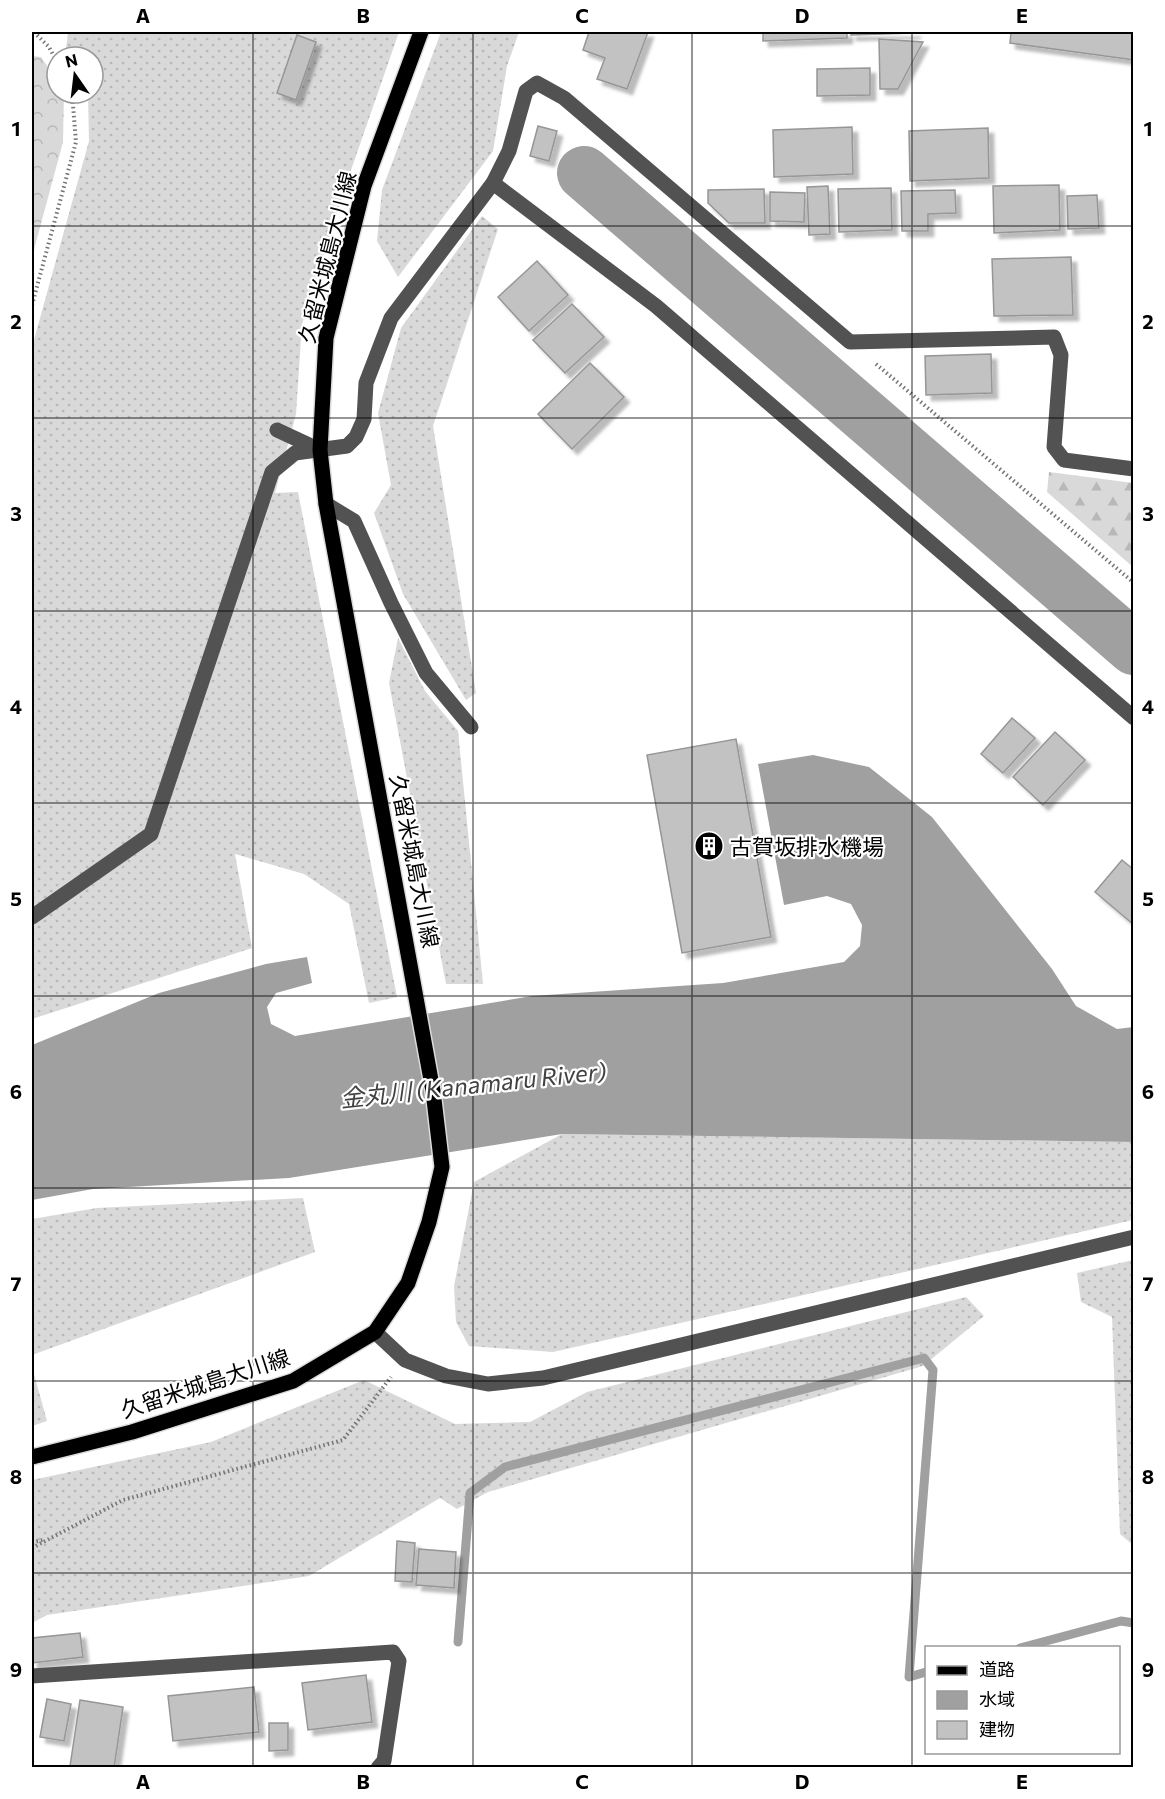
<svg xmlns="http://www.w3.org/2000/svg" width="1165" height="1799" font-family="Commissioner,'Noto Sans JP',sans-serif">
  <defs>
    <pattern id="grass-dots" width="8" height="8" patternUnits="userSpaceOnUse" patternTransform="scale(1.5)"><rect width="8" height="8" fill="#d9d9d9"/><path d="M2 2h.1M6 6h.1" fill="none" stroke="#b8b8b8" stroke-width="1.8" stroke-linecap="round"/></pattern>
    <pattern id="forest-firs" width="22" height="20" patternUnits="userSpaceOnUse" patternTransform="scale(1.5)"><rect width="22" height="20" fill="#d9d9d9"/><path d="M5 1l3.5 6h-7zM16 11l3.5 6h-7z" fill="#b8b8b8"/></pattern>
    <pattern id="park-crowns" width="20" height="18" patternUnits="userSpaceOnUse" patternTransform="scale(1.5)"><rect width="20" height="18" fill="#d9d9d9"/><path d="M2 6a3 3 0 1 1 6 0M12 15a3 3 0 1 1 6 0" fill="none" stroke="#b8b8b8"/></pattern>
    <filter id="shadow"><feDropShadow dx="5.5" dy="5.5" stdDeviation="1.5" flood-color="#0004"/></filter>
  </defs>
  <rect width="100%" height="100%" fill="#fff"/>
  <g fill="url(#grass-dots)">
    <polygon points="68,32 399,32 350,173 302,324 296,414 275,493 298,492 397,997 369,1003 349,904 304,874 235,854 252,948 32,1019 32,347 89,141 88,93 93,93 93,57 71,57 66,49"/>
    <polygon points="441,32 519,32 507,66 493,151 398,277 377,241 382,190"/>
    <polygon points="482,216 498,229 433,426 476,693 466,700 403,594 374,513 391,485 378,413 401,328"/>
    <polygon points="398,638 425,691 458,731 483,984 446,984 389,683"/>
    <polygon points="562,1134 1133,1142 1133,1220 553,1352 469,1346 456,1322 454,1286 474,1182"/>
    <polygon points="303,1198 315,1252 32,1355 32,1219 97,1208"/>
    <polygon points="1133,1260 1134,1260 1133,1545 1120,1534 1112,1317 1081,1302 1077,1273"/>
    <polygon points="966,1297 984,1316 923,1366 488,1492 457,1509 440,1498 309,1576 47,1615 32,1623 32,1480 211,1442 364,1380 455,1424 530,1422 587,1392"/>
    <polygon points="32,1367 47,1421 32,1426"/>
  </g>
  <polygon fill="url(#forest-firs)" points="1049,472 1133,483 1133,567 1047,492"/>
  <polygon fill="url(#park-crowns)" points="32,56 41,57 57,80 57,93 64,93 63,142 32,257"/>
  <polygon fill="#a0a0a0" points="813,755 869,767 932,817 1052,969 1076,1006 1117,1029 1133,1027 1133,1142 562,1134 289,1178 93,1189 32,1200 32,1045 159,993 266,964 307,957 312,983 276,993 267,1007 271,1024 295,1036 532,996 723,983 844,962 860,946 862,925 851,904 827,896 784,905 758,764"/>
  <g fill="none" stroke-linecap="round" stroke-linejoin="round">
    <g stroke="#a0a0a0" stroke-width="9">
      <polyline points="458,1642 470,1493 505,1467 924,1358 933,1370 909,1677 926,1672"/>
      <polyline points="1020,1648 1121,1621 1134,1623"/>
    </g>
    <polyline stroke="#a0a0a0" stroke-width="54" points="584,173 1134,648"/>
  </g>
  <g fill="#c2c2c2" stroke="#969696" stroke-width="1.5" filter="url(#shadow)">
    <polygon points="589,32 648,32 627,89 597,79 605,58 583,50"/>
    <polygon points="763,32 847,32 847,38 763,41"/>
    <polygon points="851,32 915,32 915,33 851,35"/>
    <polygon points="1011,32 1134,32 1134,60 1010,43"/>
    <polygon points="297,35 316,42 296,100 277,93"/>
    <polygon points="879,39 923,42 898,89 880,89"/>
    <polygon points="870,68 870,95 817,96 817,69"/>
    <polygon points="538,126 557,131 549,161 530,156"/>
    <polygon points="852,127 853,174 774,177 773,130"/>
    <polygon points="988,128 989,178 910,181 909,131"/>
    <polygon points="1059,185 1060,230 994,233 993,186"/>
    <polygon points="828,186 830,234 809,235 807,187"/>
    <polygon points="891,188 892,230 839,232 838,189"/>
    <polygon points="764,189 765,223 729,223 708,203 708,190"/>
    <polygon points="955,190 956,213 928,214 928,231 902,231 901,191"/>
    <polygon points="770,192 805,193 804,222 770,221"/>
    <polygon points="1097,195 1099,228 1068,229 1067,196"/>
    <polygon points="1071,257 1073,315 994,316 992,259"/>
    <polygon points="537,261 568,295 529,331 498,297"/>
    <polygon points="572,304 604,337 565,373 533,340"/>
    <polygon points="991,354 992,393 926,395 925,356"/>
    <polygon points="590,363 624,397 572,449 538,414"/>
    <polygon points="1012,718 1035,738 1003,773 981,754"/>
    <polygon points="1055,732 1085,760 1043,805 1013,777"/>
    <polygon points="736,739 771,937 682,953 647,755"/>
    <polygon points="1122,860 1134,870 1134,925 1095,892"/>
    <polygon points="397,1541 415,1543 412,1582 395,1581"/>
    <polygon points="419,1549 456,1552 454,1588 416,1585"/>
    <polygon points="80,1633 83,1657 32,1663 32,1638"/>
    <polygon points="366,1675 372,1722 308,1730 302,1683"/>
    <polygon points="254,1687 259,1732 173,1741 168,1696"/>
    <polygon points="47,1699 71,1704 64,1741 40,1737"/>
    <polygon points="80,1700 123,1707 114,1768 83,1768 70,1766"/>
    <polygon points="269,1723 288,1723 288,1750 269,1751"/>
  </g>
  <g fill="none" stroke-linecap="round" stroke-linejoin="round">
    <g stroke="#dbdbdb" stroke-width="18">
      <polyline id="major" points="32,1457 132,1432 293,1381 375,1332 408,1283 429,1222 442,1167 433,1091 326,504 320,450 326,338 364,186 421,32"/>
    </g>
    <g stroke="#747474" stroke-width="4" stroke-dasharray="1.5 3" stroke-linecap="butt">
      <polyline points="34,32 49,47 57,62"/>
      <polyline points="32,305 76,142 72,93"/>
      <polyline points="876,364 1134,583"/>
      <polyline points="32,1542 43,1540"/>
      <polyline points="32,1548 123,1500 343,1440 391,1377"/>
    </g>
    <g stroke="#525252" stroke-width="15">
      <polyline points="493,183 656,306 1134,718"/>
      <polyline points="277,430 320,450"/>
      <polyline points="326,504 354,521 391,603 426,673 471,727"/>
      <polyline points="32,917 151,834 272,472 295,453 347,446 356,437 364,419 366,383 391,318 493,183 509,151 526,91 537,83 564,98 850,342 1054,337 1061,355 1054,447 1064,460 1134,469"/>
      <polyline points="375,1332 405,1360 446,1376 488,1384 543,1378 1134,1237"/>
      <polyline points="32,1676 393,1652 399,1661 384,1761 378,1768"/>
    </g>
    <use href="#major" stroke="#000" stroke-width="15"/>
  </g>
  <path fill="none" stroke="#000" stroke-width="1.5" stroke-opacity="0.55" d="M253,32v1736M473,32v1736M692,32v1736M912,32v1736M32,226h1102M32,418h1102M32,611h1102M32,803h1102M32,996h1102M32,1188h1102M32,1381h1102M32,1573h1102"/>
  <defs>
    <g id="building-disc" transform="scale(1.5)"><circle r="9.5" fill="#000" stroke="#fff"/><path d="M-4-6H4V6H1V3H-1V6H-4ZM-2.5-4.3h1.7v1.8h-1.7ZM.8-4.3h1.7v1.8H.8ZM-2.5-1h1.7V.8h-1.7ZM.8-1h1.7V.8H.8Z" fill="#fff"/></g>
  </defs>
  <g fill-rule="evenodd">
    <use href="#building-disc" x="709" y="846"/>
  </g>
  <g text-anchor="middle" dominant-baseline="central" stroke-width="4.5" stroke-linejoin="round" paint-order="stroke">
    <g font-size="22" fill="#000" stroke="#fff">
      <text transform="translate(327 257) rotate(-76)">久留米城島大川線</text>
      <text transform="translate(415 861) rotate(79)">久留米城島大川線</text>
      <text transform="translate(205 1383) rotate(-18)">久留米城島大川線</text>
    </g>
    <g font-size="22" fill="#000" stroke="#fff" text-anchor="start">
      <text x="730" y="846">古賀坂排水機場</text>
    </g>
    <g font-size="24" font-style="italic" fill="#414141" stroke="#fff">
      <text transform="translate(473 1084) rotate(-6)">金丸川 (Kanamaru River)</text>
    </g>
  </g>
  <rect width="1165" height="1799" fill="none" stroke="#ffffff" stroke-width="66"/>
  <rect x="925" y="1646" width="195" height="108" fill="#ffffff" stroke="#999999" stroke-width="1.5"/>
  <rect x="937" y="1666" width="30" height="9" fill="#000000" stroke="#999999" stroke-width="1.5"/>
  <text x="979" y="1676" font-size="18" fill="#000000">道路</text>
  <rect x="937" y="1691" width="30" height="18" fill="#a0a0a0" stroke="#999999" stroke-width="1.5"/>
  <text x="979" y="1706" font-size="18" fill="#000000">水域</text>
  <rect x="937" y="1721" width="30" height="18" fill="#c2c2c2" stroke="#999999" stroke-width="1.5"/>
  <text x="979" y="1736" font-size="18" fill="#000000">建物</text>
  <g transform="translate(75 75) rotate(346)"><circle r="28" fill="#ffffff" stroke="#999999" stroke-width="1.5"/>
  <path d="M0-4.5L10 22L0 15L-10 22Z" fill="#000000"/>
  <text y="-9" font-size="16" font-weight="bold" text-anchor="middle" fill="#000000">N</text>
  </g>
  <rect x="33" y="33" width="1099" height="1733" fill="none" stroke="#000" stroke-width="2"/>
  <g font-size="20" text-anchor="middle" font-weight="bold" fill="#000">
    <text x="143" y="23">A</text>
    <text x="363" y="23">B</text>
    <text x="582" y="23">C</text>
    <text x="802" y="23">D</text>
    <text x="1022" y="23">E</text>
    <text x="16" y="136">1</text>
    <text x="1148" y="136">1</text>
    <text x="16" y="329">2</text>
    <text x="1148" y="329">2</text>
    <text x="16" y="521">3</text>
    <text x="1148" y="521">3</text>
    <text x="16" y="714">4</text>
    <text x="1148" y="714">4</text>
    <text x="16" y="906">5</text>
    <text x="1148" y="906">5</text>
    <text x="16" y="1099">6</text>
    <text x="1148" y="1099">6</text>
    <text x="16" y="1291">7</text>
    <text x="1148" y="1291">7</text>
    <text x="16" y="1484">8</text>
    <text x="1148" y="1484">8</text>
    <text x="16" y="1677">9</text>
    <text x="1148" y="1677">9</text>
    <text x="143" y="1789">A</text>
    <text x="363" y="1789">B</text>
    <text x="582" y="1789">C</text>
    <text x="802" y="1789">D</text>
    <text x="1022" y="1789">E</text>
  </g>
</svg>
